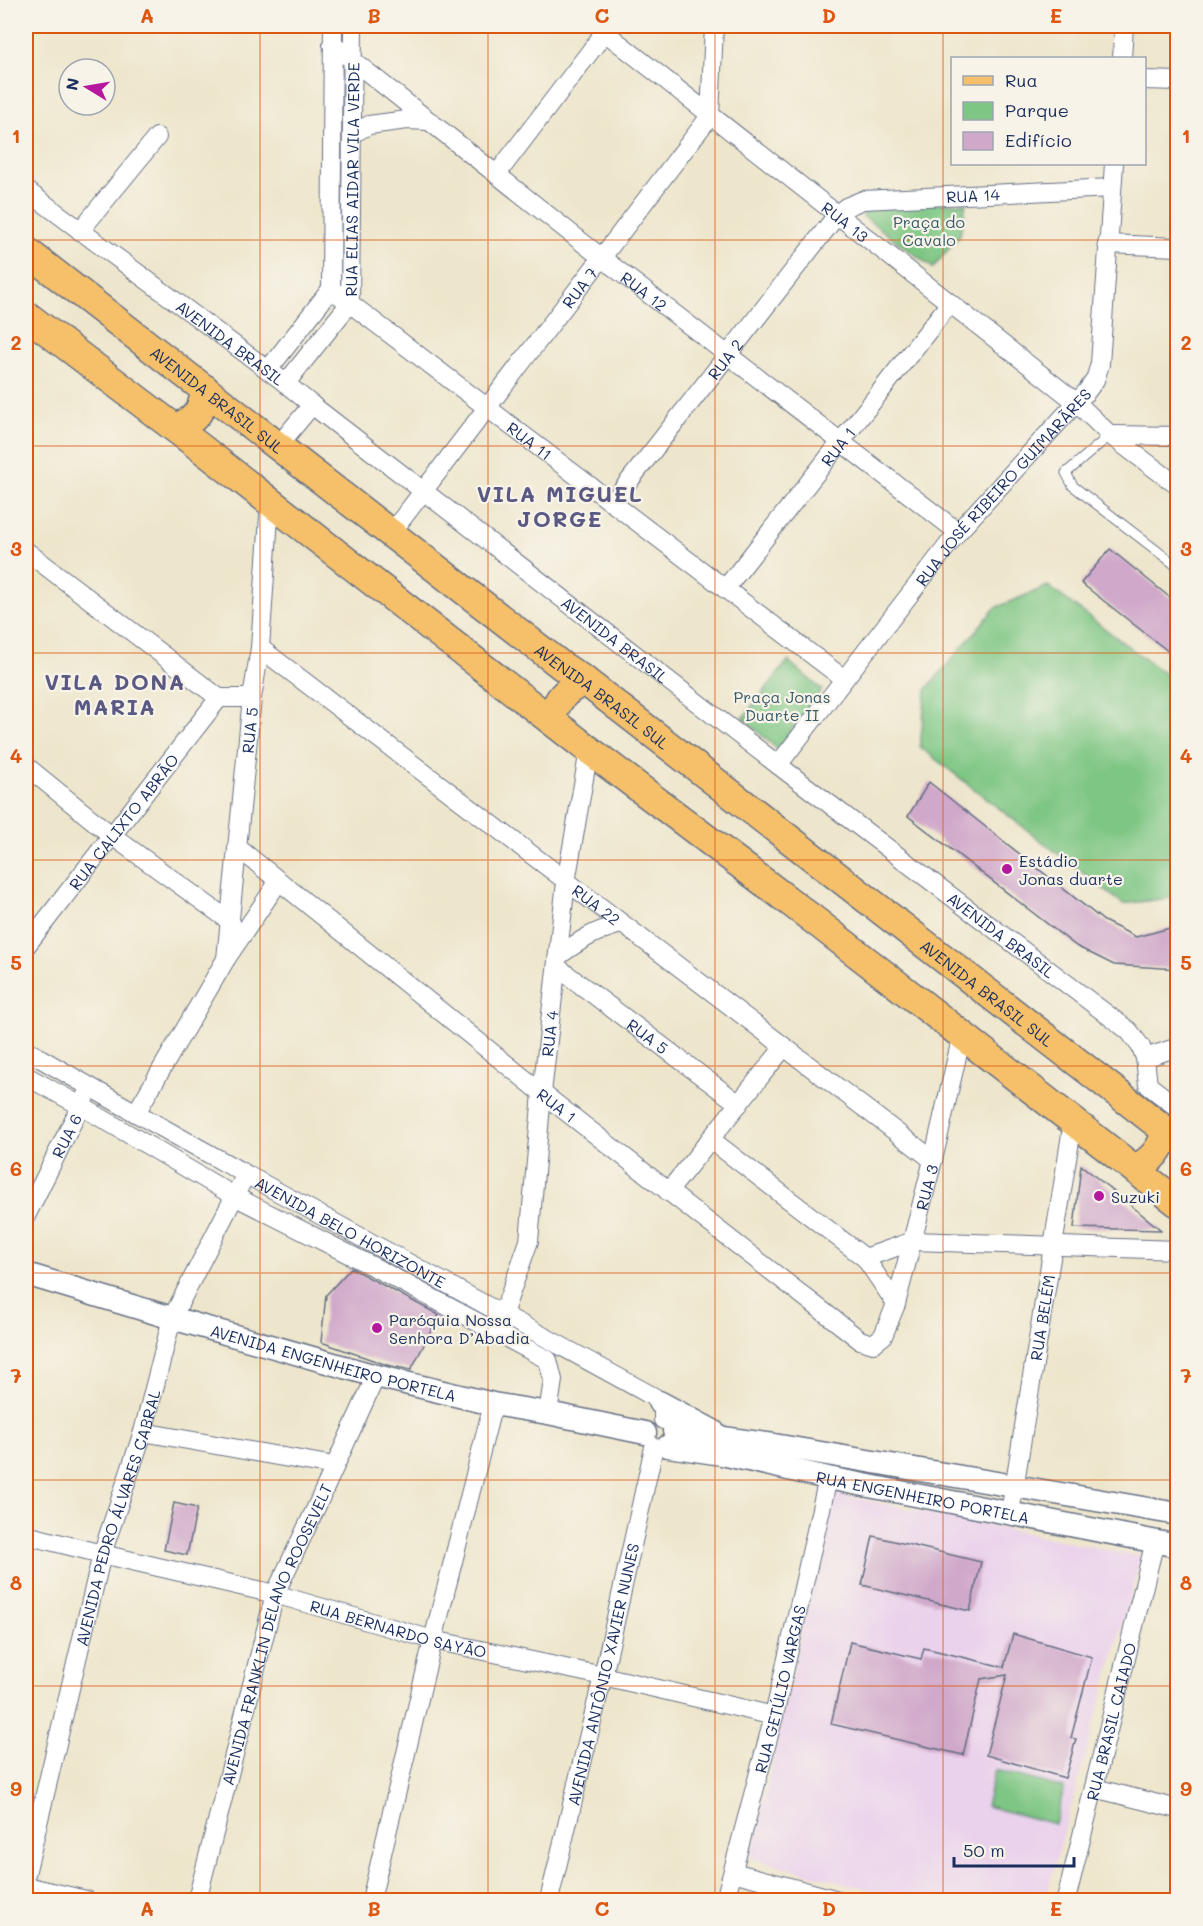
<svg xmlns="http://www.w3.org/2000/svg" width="1203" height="1926" font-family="Mali,sans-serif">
  <rect width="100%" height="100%" fill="#f7f3e8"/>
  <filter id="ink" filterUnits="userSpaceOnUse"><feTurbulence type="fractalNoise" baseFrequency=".0167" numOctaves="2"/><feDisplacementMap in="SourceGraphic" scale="12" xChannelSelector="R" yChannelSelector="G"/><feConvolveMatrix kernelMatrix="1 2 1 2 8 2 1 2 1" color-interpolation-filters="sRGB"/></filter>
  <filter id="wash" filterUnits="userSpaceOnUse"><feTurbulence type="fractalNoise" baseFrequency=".008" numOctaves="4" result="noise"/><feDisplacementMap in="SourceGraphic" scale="24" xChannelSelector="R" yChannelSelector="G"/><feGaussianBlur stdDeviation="1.35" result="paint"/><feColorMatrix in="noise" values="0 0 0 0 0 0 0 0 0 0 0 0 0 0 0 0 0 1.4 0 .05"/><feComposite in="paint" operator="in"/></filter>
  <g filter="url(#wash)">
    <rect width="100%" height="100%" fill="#eee6cc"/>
    <path fill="#ead1ec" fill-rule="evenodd" d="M832,1493l309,64 -96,343h-136l-158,-42zM873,1536l108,26 -11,48 -108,-25zM850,1642l39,95v1l-58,-14zM924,1648l61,15 -84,77zM1092,1657l-21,81 4,1 -89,16 21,-80z"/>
    <g fill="#7ec683" stroke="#4c7a70" stroke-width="1.5">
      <polygon points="966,203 960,235 933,268 863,216 868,205"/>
      <polygon points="1048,586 1177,683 1177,897 1123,904 920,747 926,690 995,608"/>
      <polygon points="788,661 822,690 777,749 743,718"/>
      <polygon points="995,1770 1064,1788 1055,1824 986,1806"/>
    </g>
    <g id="blocks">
      <g fill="#d0a8ca">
        <polygon points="1110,549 1178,604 1178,659 1081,583"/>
        <polygon points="929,782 1104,921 1136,937 1178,926 1178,969 1114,965 1076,946 908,816"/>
        <polygon points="1081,1165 1161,1230 1074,1228"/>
        <polygon points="351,1268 439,1315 411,1370 387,1365 321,1342 326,1295"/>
        <polygon points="174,1503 197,1508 187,1555 164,1550"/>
        <polygon points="873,1536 981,1562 970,1611 862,1585"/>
        <polygon points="1013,1634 1092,1657 1071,1738 1076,1739 1065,1778 986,1755 1007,1675 981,1679 963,1755 831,1724 850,1642 921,1659 924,1648 1004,1667"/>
      </g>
    </g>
  </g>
  <g filter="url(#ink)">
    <use href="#blocks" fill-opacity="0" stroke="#656f84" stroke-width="1.5"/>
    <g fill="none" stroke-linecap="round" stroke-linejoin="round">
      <g stroke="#656f84" stroke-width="11">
        <polyline id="service" points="1110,435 1066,473 1073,486 1178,567"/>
      </g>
      <g stroke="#656f84" stroke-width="20">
        <g id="minor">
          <path id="s1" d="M597,26l479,376 34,33 68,51"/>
          <path id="s2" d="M332,44l270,214 356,274"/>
          <polyline points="1122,58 1124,26"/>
          <polyline points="1144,80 1178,81"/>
          <polyline points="352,134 369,125 407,120 429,121"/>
          <polyline points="497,174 605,32"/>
          <path id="s3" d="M26,190l254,189 32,26 466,360 351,266 12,16 4,11 3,27 30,23"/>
          <polyline points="80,231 157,137"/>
          <polyline points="1107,244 1178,247"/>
          <path id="s4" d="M331,289l513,390"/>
          <polyline points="268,370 331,289 333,26"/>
          <path id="s5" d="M286,383l64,-80 3,-277"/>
          <polyline points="1110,435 1178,436"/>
          <polyline points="278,446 312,405"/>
          <path id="s6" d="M612,503l225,-288 9,-8 17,-7 249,-12"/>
          <path id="s7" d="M392,532l318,-416 4,-90"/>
          <polyline points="26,551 219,698 252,698"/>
          <path id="s8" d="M725,589l225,-286"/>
          <path id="s9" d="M260,648l673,512"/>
          <path id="s10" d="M778,765l180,-233 129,-141 8,-11 5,-16 14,-200"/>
          <polyline points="26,766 111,835 231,922"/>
          <path id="s11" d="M237,847l305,246 318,247 13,4 10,-8 13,-32 37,-144 29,-125"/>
          <path id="s12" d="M26,946l193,-248"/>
          <path d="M558,956c23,-16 36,-25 63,-32"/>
          <path id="s13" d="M226,959l26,-261 8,-50 10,-146"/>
          <path id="s14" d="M557,967l182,137"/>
          <path id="s15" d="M26,1050c206,120 418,231 628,347l9,10v13"/>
          <polyline points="1145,1058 1178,1047"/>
          <polyline points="26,1076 81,1106 234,1196 376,1268 548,1360 553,1380 548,1413"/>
          <polyline points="136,1113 226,959 279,881"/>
          <polyline points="710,1139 865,1258 896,1304"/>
          <polyline points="668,1192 784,1047"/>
          <path id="s16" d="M26,1216l59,-119"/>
          <polyline points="865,1258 913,1241 1178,1250"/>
          <path id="s17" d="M503,1314l26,-73 13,-148 24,-211 23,-132"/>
          <polyline points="143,1432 334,1466"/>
          <path id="s18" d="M1010,1513l63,-391"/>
          <path id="s19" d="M26,1535l76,19 173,40 158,46 170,36 171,40"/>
          <polyline points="1094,1788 1178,1809"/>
          <polyline points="733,1872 838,1900"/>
          <path id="s20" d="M26,1874l76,-320 41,-122 29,-114 73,-142"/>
          <polyline points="26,1886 86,1900"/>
          <path id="s21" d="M197,1900l78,-306 39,-82 62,-136"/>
          <polyline points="371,1900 433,1640 493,1404"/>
          <path id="s22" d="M549,1900l54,-224 51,-229"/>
          <path id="s23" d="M725,1900l49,-184 54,-238"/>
          <path id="s24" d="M1066,1900l89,-359"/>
        </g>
      </g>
      <g stroke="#656f84" stroke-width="25">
        <g id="tertiary">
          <path id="s25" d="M26,1274l146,44 204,58 117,28 55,9 97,20"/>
          <polyline points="659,1402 713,1431"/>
          <polyline points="674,1431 774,1445 1178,1514"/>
          <path id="s26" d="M668,1446l54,8 106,24 350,68"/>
        </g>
      </g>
      <g stroke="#656f84" stroke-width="31">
        <g id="primary">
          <path id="s27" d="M26,251l536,415 23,15 593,459"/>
          <polyline points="26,315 197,445 589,750 814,920 1178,1203"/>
          <path d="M175,428c21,-8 28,-17 30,-39"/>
          <path d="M551,720c6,-22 14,-30 34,-39"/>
          <path d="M1135,1169c17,-9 26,-19 31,-38"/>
        </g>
      </g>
      <use href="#service" stroke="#fff" stroke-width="9"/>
      <use href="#minor" stroke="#fff" stroke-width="18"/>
      <use href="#tertiary" stroke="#fff" stroke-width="22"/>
      <use href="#primary" stroke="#f6c06b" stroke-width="28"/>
    </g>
  </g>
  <path fill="none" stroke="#de5710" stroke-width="1.5" stroke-opacity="0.55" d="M260,26v1874M488,26v1874M715,26v1874M943,26v1874M26,240h1152M26,446h1152M26,653h1152M26,860h1152M26,1066h1152M26,1273h1152M26,1480h1152M26,1686h1152"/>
  <g fill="#b5179e" stroke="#f7f3e8" stroke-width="2">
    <circle cx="1007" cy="869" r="6"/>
    <circle cx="1099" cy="1196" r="6"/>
    <circle cx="377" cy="1328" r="6"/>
  </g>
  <g text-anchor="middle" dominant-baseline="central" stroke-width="4.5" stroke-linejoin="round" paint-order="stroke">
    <g font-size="16" fill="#1b2f5e" stroke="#f7f3e8">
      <text stroke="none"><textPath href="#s5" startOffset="226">RUA ELIAS AIDAR VILA VERDE</textPath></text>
      <text stroke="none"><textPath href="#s6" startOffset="506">RUA 14</textPath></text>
      <text stroke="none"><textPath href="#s1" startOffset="316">RUA 13</textPath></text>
      <text stroke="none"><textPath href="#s7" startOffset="308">RUA 7</textPath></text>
      <text stroke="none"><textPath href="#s2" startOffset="398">RUA 12</textPath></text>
      <text stroke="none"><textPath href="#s3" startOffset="255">AVENIDA BRASIL</textPath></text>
      <text stroke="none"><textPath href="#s6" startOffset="183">RUA 2</textPath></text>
      <text stroke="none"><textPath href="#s27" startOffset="242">AVENIDA BRASIL SUL</textPath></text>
      <text stroke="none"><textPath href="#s4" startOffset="250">RUA 11</textPath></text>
      <text stroke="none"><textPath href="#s8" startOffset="182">RUA 1</textPath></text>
      <text stroke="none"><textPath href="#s10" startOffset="358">RUA JOSÉ RIBEIRO GUIMARÃRES</textPath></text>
      <text stroke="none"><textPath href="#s3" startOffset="741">AVENIDA BRASIL</textPath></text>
      <text stroke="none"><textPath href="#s27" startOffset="728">AVENIDA BRASIL SUL</textPath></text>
      <text stroke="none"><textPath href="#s13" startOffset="230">RUA 5</textPath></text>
      <text stroke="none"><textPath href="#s12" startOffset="158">RUA CALIXTO ABRÃO</textPath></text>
      <text stroke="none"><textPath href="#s9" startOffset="423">RUA 22</textPath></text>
      <text stroke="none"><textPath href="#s3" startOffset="1227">AVENIDA BRASIL</textPath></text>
      <text stroke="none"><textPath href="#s27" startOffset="1214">AVENIDA BRASIL SUL</textPath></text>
      <text stroke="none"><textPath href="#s17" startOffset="286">RUA 4</textPath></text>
      <text stroke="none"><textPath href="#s14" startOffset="114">RUA 5</textPath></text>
      <text stroke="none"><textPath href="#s11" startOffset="411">RUA 1</textPath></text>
      <text stroke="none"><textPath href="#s16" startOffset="90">RUA 6</textPath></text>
      <text stroke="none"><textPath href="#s11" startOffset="976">RUA 3</textPath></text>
      <text stroke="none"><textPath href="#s15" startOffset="372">AVENIDA BELO HORIZONTE</textPath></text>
      <text stroke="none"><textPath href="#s18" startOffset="198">RUA BELÉM</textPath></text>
      <text stroke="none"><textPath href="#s25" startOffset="320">AVENIDA ENGENHEIRO PORTELA</textPath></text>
      <text stroke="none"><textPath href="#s26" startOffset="260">RUA ENGENHEIRO PORTELA</textPath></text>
      <text stroke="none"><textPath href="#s20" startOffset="368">AVENIDA PEDRO ÁLVARES CABRAL</textPath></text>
      <text stroke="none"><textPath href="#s19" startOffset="384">RUA BERNARDO SAYÃO</textPath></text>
      <text stroke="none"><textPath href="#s21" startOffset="278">AVENIDA FRANKLIN DELANO ROOSEVELT</textPath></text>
      <text stroke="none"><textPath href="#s22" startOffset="232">AVENIDA ANTÔNIO XAVIER NUNES</textPath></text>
      <text stroke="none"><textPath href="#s23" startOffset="218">RUA GETÚLIO VARGAS</textPath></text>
      <text stroke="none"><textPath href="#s24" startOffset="184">RUA BRASIL CAIADO</textPath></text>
    </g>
    <g font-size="16" fill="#395c69" stroke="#f7f3e8">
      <text x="929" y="221">Praça do<tspan x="929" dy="18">Cavalo</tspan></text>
      <text x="782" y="696">Praça Jonas<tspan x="782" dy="18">Duarte II</tspan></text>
    </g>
    <g font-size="16" fill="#1b2f5e" stroke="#f7f3e8" text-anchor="start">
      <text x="1019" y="860">Estádio<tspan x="1019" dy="18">Jonas duarte</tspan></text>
      <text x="1111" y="1196">Suzuki</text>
      <text x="389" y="1319">Paróquia Nossa<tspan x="389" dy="18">Senhora D’Abadia</tspan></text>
    </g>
    <g font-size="22" font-weight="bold" letter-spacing="1.5" fill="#5a5984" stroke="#f7f3e8">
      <text x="560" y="493">VILA MIGUEL<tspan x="560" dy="25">JORGE</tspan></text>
      <text x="115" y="681">VILA DONA<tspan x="115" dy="25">MARIA</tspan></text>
    </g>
  </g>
  <rect width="1203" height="1926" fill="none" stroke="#f7f3e8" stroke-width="66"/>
  <rect x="951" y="57" width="195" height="108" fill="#f7f3e8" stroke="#9fa5b1" stroke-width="1.5"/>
  <rect x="963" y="76" width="30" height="9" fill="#f6c06b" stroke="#9fa5b1" stroke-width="1.5"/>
  <text x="1005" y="87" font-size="18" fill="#1b2f5e">Rua</text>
  <rect x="963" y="102" width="30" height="18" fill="#7ec683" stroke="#9fa5b1" stroke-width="1.5"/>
  <text x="1005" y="117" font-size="18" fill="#1b2f5e">Parque</text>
  <rect x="963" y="132" width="30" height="18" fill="#d0a8ca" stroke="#9fa5b1" stroke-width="1.5"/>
  <text x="1005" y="147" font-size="18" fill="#1b2f5e">Edifício</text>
  <g transform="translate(87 87) rotate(281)"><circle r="28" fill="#f7f3e8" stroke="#9fa5b1" stroke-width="1.5"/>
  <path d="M0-4.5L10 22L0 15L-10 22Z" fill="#b5179e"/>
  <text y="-9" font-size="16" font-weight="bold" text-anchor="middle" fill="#1b2f5e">N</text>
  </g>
  <path d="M954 1857v9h120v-9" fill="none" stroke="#1b2f5e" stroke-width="3"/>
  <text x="963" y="1857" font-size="18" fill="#1b2f5e" stroke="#f7f3e8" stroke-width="4.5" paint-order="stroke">50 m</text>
  <rect x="33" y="33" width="1137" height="1860" fill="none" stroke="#de5710" stroke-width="2"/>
  <g font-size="20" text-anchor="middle" font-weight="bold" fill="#de5710">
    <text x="147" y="23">A</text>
    <text x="374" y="23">B</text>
    <text x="602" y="23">C</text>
    <text x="829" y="23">D</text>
    <text x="1056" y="23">E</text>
    <text x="16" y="143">1</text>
    <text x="1186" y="143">1</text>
    <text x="16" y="350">2</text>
    <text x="1186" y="350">2</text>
    <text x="16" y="556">3</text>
    <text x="1186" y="556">3</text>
    <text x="16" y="763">4</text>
    <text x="1186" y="763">4</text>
    <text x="16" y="970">5</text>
    <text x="1186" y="970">5</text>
    <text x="16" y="1176">6</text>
    <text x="1186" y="1176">6</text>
    <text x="16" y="1383">7</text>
    <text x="1186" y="1383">7</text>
    <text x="16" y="1590">8</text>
    <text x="1186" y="1590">8</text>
    <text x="16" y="1796">9</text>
    <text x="1186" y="1796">9</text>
    <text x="147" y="1916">A</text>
    <text x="374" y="1916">B</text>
    <text x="602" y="1916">C</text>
    <text x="829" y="1916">D</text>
    <text x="1056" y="1916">E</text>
  </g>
</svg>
